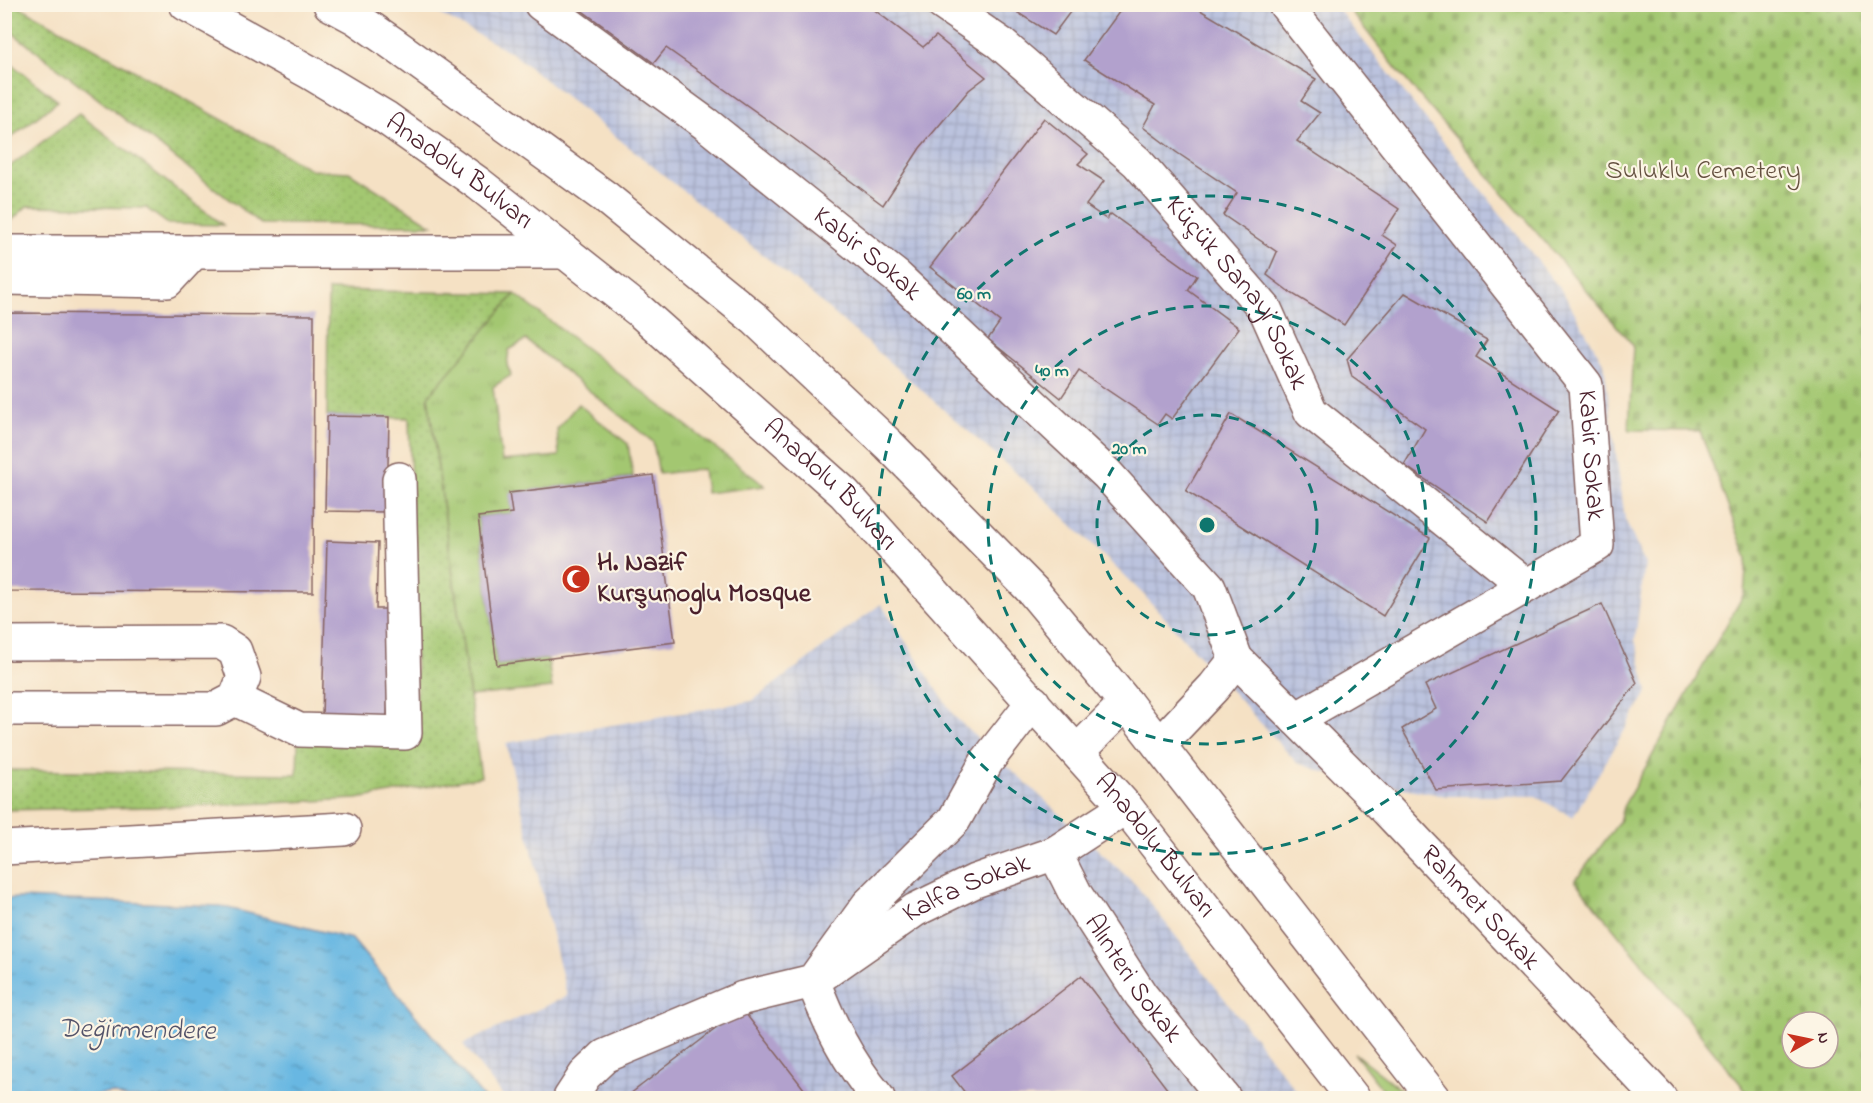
<svg xmlns="http://www.w3.org/2000/svg" width="1873" height="1103" font-family="'Indie Flower',sans-serif">
  <defs>
    <pattern id="industrial-grid" width="8" height="8" patternUnits="userSpaceOnUse" patternTransform="scale(1.5)"><rect width="8" height="8" fill="#bbc3de"/><path d="M0 4h8M4 0v8" fill="none" stroke="#a2a7bf"/></pattern>
    <pattern id="grass-tufts" width="24" height="20" patternUnits="userSpaceOnUse" patternTransform="scale(1.5)"><rect width="24" height="20" fill="#a3c771"/><path d="M3 7l-1-3M5 7V3M7 7l1-3M15 17l-1-3M17 17v-4M19 17l1-3" fill="none" stroke="#8eaa62"/></pattern>
    <pattern id="cemetery-stones" width="16" height="16" patternUnits="userSpaceOnUse" patternTransform="scale(1.5)"><rect width="16" height="16" fill="#a3c771"/><path d="M2 7V4a2 2 0 0 1 4 0v3zM10 15v-3a2 2 0 0 1 4 0v3z" fill="#8eaa62"/></pattern>
    <pattern id="park-dots" width="8" height="8" patternUnits="userSpaceOnUse" patternTransform="scale(1.5)"><rect width="8" height="8" fill="#a3c771"/><path d="M2 2h.1M6 6h.1" fill="none" stroke="#8eaa62" stroke-width="1.8" stroke-linecap="round"/></pattern>
    <pattern id="water-ripples" width="26" height="14" patternUnits="userSpaceOnUse" patternTransform="scale(1.5)"><rect width="26" height="14" fill="#67b7e2"/><path d="M2 4q2-2 4 0t4 0M15 11q2-2 4 0t4 0" fill="none" stroke="#5794b7"/></pattern>
  </defs>
  <rect width="100%" height="100%" fill="#fcf5e5"/>
  <filter id="ink" filterUnits="userSpaceOnUse"><feTurbulence type="fractalNoise" baseFrequency=".0167" numOctaves="2"/><feDisplacementMap in="SourceGraphic" scale="12" xChannelSelector="R" yChannelSelector="G"/><feConvolveMatrix kernelMatrix="1 2 1 2 8 2 1 2 1" color-interpolation-filters="sRGB"/></filter>
  <filter id="wash" filterUnits="userSpaceOnUse"><feTurbulence type="fractalNoise" baseFrequency=".008" numOctaves="4" result="noise"/><feDisplacementMap in="SourceGraphic" scale="24" xChannelSelector="R" yChannelSelector="G"/><feGaussianBlur stdDeviation="1.35" result="paint"/><feColorMatrix in="noise" values="0 0 0 0 0 0 0 0 0 0 0 0 0 0 0 0 0 1.4 0 .05"/><feComposite in="paint" operator="in"/></filter>
  <g filter="url(#wash)">
    <rect width="100%" height="100%" fill="#f5e1c4"/>
    <g fill="url(#industrial-grid)">
      <polygon points="423,5 1335,5 1564,294 1604,364 1625,519 1645,564 1635,640 1648,691 1573,817 1534,796 1447,796 1332,775 1297,763 1143,594 1041,495 814,296 512,53"/>
      <polygon points="881,604 955,717 1136,885 1302,1098 504,1098 463,1044 567,996 506,743 752,701"/>
    </g>
    <g fill="url(#grass-tufts)" stroke="#76734e" stroke-width="1.5">
      <polygon points="515,294 765,486 706,493 703,469 659,474 653,442 526,340 509,350 507,365 511,375 493,387 502,461 559,456 557,429 578,404 628,444 633,477 510,493 512,513 478,517 497,665 548,659 552,688 470,696 428,396"/>
      <polygon points="1354,1053 1408,1095 1411,1098 1389,1098"/>
    </g>
    <path fill="url(#cemetery-stones)" stroke="#76734e" stroke-width="1.5" fill-rule="evenodd" d="M1346,5h522v1093h-116l-177,-217 44,-59 4,-15 121,-213 3,-36 -47,-127 -71,-1 4,-85 -238,-278zM1792,1022h36v36h-36z"/>
    <g fill="url(#park-dots)" stroke="#76734e" stroke-width="1.5">
      <polygon points="4,5 17,5 312,170 349,172 432,225 261,224 5,27"/>
      <polygon points="5,59 58,101 5,142"/>
      <polygon points="79,114 223,225 168,224 146,208 27,206 7,225 5,225 5,170"/>
      <polygon points="328,290 515,294 428,397 481,777 357,799 202,806 5,810 4,770 297,774 298,741 418,747 409,418 327,416"/>
    </g>
    <polygon fill="url(#water-ripples)" stroke="#586b86" stroke-width="1.5" points="19,898 220,906 352,939 484,1098 127,1098 112,1093 72,1098 5,1098 5,899"/>
    <g id="blocks">
      <g fill="#b2a1cd">
        <polygon points="584,4 874,4 872,8 923,47 936,36 986,77 969,90 920,148 883,205 793,138 666,48 654,63 580,9"/>
        <polygon points="1004,4 1076,4 1053,35"/>
        <polygon points="1125,4 1190,4 1316,79 1301,101 1320,113 1297,141 1399,209 1382,235 1397,245 1344,325 1291,293 1267,275 1277,252 1223,215 1237,193 1176,152 1143,127 1155,105 1084,60"/>
        <polygon points="1044,118 1088,154 1078,164 1104,181 1086,205 1106,219 1111,214 1197,276 1188,290 1239,328 1172,419 1165,414 1158,424 1079,371 1061,398 988,339 1000,322 930,267"/>
        <polygon points="1405,293 1487,340 1476,357 1559,410 1488,522 1404,465 1425,429 1352,377 1347,359"/>
        <polygon points="4,313 314,315 313,592 4,591"/>
        <polygon points="1231,414 1430,538 1383,616 1186,491"/>
        <polygon points="327,416 389,417 387,512 325,511"/>
        <polygon points="653,475 675,642 497,665 478,517 512,513 509,493"/>
        <polygon points="327,541 378,543 376,609 390,609 387,718 322,716"/>
        <polygon points="1602,604 1637,683 1561,781 1436,790 1402,729 1436,709 1425,685"/>
        <polygon points="1081,976 1174,1098 969,1098 952,1076"/>
        <polygon points="742,1009 811,1098 634,1098 630,1094"/>
      </g>
    </g>
  </g>
  <g filter="url(#ink)">
    <use href="#blocks" fill-opacity="0" stroke="#866361" stroke-width="1.5"/>
    <g fill="none" stroke-linecap="round" stroke-linejoin="round">
      <g stroke="#866361" stroke-width="36">
        <g id="minor">
          <path id="s1" d="M541,4l165,120 191,153 210,197 102,113 27,72"/>
          <path id="s2" d="M943,4l57,39 137,119 128,147 46,103 215,174"/>
          <path id="s3" d="M1285,4l301,381 11,160 -301,174"/>
          <polyline points="4,252 565,252"/>
          <polyline points="4,278 167,281 194,252"/>
          <polyline points="4,643 221,642 235,651 244,677 235,699 216,709 4,709"/>
          <polyline points="235,699 299,730 405,733 399,479"/>
          <path id="s4" d="M1159,745l55,-58 22,-28 151,151 273,288"/>
          <polyline points="1077,752 1126,703"/>
          <polyline points="4,848 344,829"/>
          <path id="s5" d="M1055,853l21,42 65,100 83,103"/>
          <polyline points="570,1098 585,1075 605,1056 743,998 813,981 868,905 954,820 987,761 1033,702"/>
          <path id="s6" d="M878,1098c-31,-38 -47,-71 -65,-117l102,-71 60,-29 80,-28 71,-46"/>
        </g>
      </g>
      <g stroke="#866361" stroke-width="36">
        <g id="highway">
          <path id="s7" d="M186,4l125,69 75,45 93,66 162,128 203,181 282,314 227,291"/>
          <polyline points="330,4 356,18 392,43 605,197 755,319 889,445 1033,591 1126,703 1434,1098"/>
        </g>
      </g>
      <use href="#minor" stroke="#fff" stroke-width="33"/>
      <use href="#highway" stroke="#fff" stroke-width="33"/>
    </g>
  </g>
  <g fill="none" stroke="#0f766e" stroke-width="3" stroke-dasharray="10 8">
    <circle cx="1207" cy="525" r="110"/>
    <circle cx="1207" cy="525" r="219"/>
    <circle cx="1207" cy="525" r="329"/>
  </g>
  <defs>
    <g id="mosque-disc" transform="scale(1.5)"><circle r="9.5" fill="#c8321e" stroke="#fcf5e5"/><path d="M3.5-4.9A6 6 0 1 0 3.5 4.9A5 5 0 1 1 3.5-4.9Z" fill="#fff"/></g>
  </defs>
  <g fill-rule="evenodd">
    <use href="#mosque-disc" x="576" y="579"/>
  </g>
  <g text-anchor="middle" dominant-baseline="central" stroke-width="4.5" stroke-linejoin="round" paint-order="stroke">
    <g font-size="27" fill="#655140" stroke="#fcf5e5">
      <text x="1703" y="171">Suluklu Cemetery</text>
    </g>
    <g font-size="27" fill="#4a1f2b" stroke="#fcf5e5">
      <text stroke="none"><textPath href="#s7" startOffset="321">Anadolu Bulvarı</textPath></text>
      <text stroke="none"><textPath href="#s1" startOffset="411">Kabir Sokak</textPath></text>
      <text stroke="none"><textPath href="#s2" startOffset="417">Küçük Sanayi Sokak</textPath></text>
      <text stroke="none"><textPath href="#s3" startOffset="556">Kabir Sokak</textPath></text>
      <text stroke="none"><textPath href="#s7" startOffset="807">Anadolu Bulvarı</textPath></text>
      <text stroke="none"><textPath href="#s7" startOffset="1293">Anadolu Bulvarı</textPath></text>
      <text stroke="none"><textPath href="#s6" startOffset="315">Kalfa Sokak</textPath></text>
      <text stroke="none"><textPath href="#s4" startOffset="464">Rahmet Sokak</textPath></text>
      <text stroke="none"><textPath href="#s5" startOffset="148">Alınteri Sokak</textPath></text>
    </g>
    <g font-size="27" font-weight="bold" fill="#4a1f2b" stroke="#fcf5e5" text-anchor="start">
      <text x="597" y="563">H. Nazif<tspan x="597" dy="31">Kurşunoglu Mosque</tspan></text>
    </g>
    <g font-size="28" font-style="italic" fill="#54546b" stroke="#fcf5e5">
      <text transform="translate(137 1031) rotate(1)">Değirmendere</text>
    </g>
  </g>
  <circle cx="1207" cy="525" r="9" fill="#0f766e" stroke="#fcf5e5" stroke-width="3"/>
  <g font-size="18" text-anchor="middle" font-weight="bold" fill="#0f766e" stroke="#fcf5e5" stroke-width="4.5" stroke-linejoin="round" paint-order="stroke">
    <text x="974" y="299">60 m</text>
    <text x="1052" y="376">40 m</text>
    <text x="1129" y="454">20 m</text>
  </g>
  <rect width="1873" height="1103" fill="none" stroke="#fcf5e5" stroke-width="24"/>
  <g transform="translate(1810 1040) rotate(81)"><circle r="28" fill="#fcf5e5" stroke="#b59f9b" stroke-width="1.5"/>
  <path d="M0-4.5L10 22L0 15L-10 22Z" fill="#c8321e"/>
  <text y="-9" font-size="16" font-weight="bold" text-anchor="middle" fill="#4a1f2b">N</text>
  </g>
</svg>
